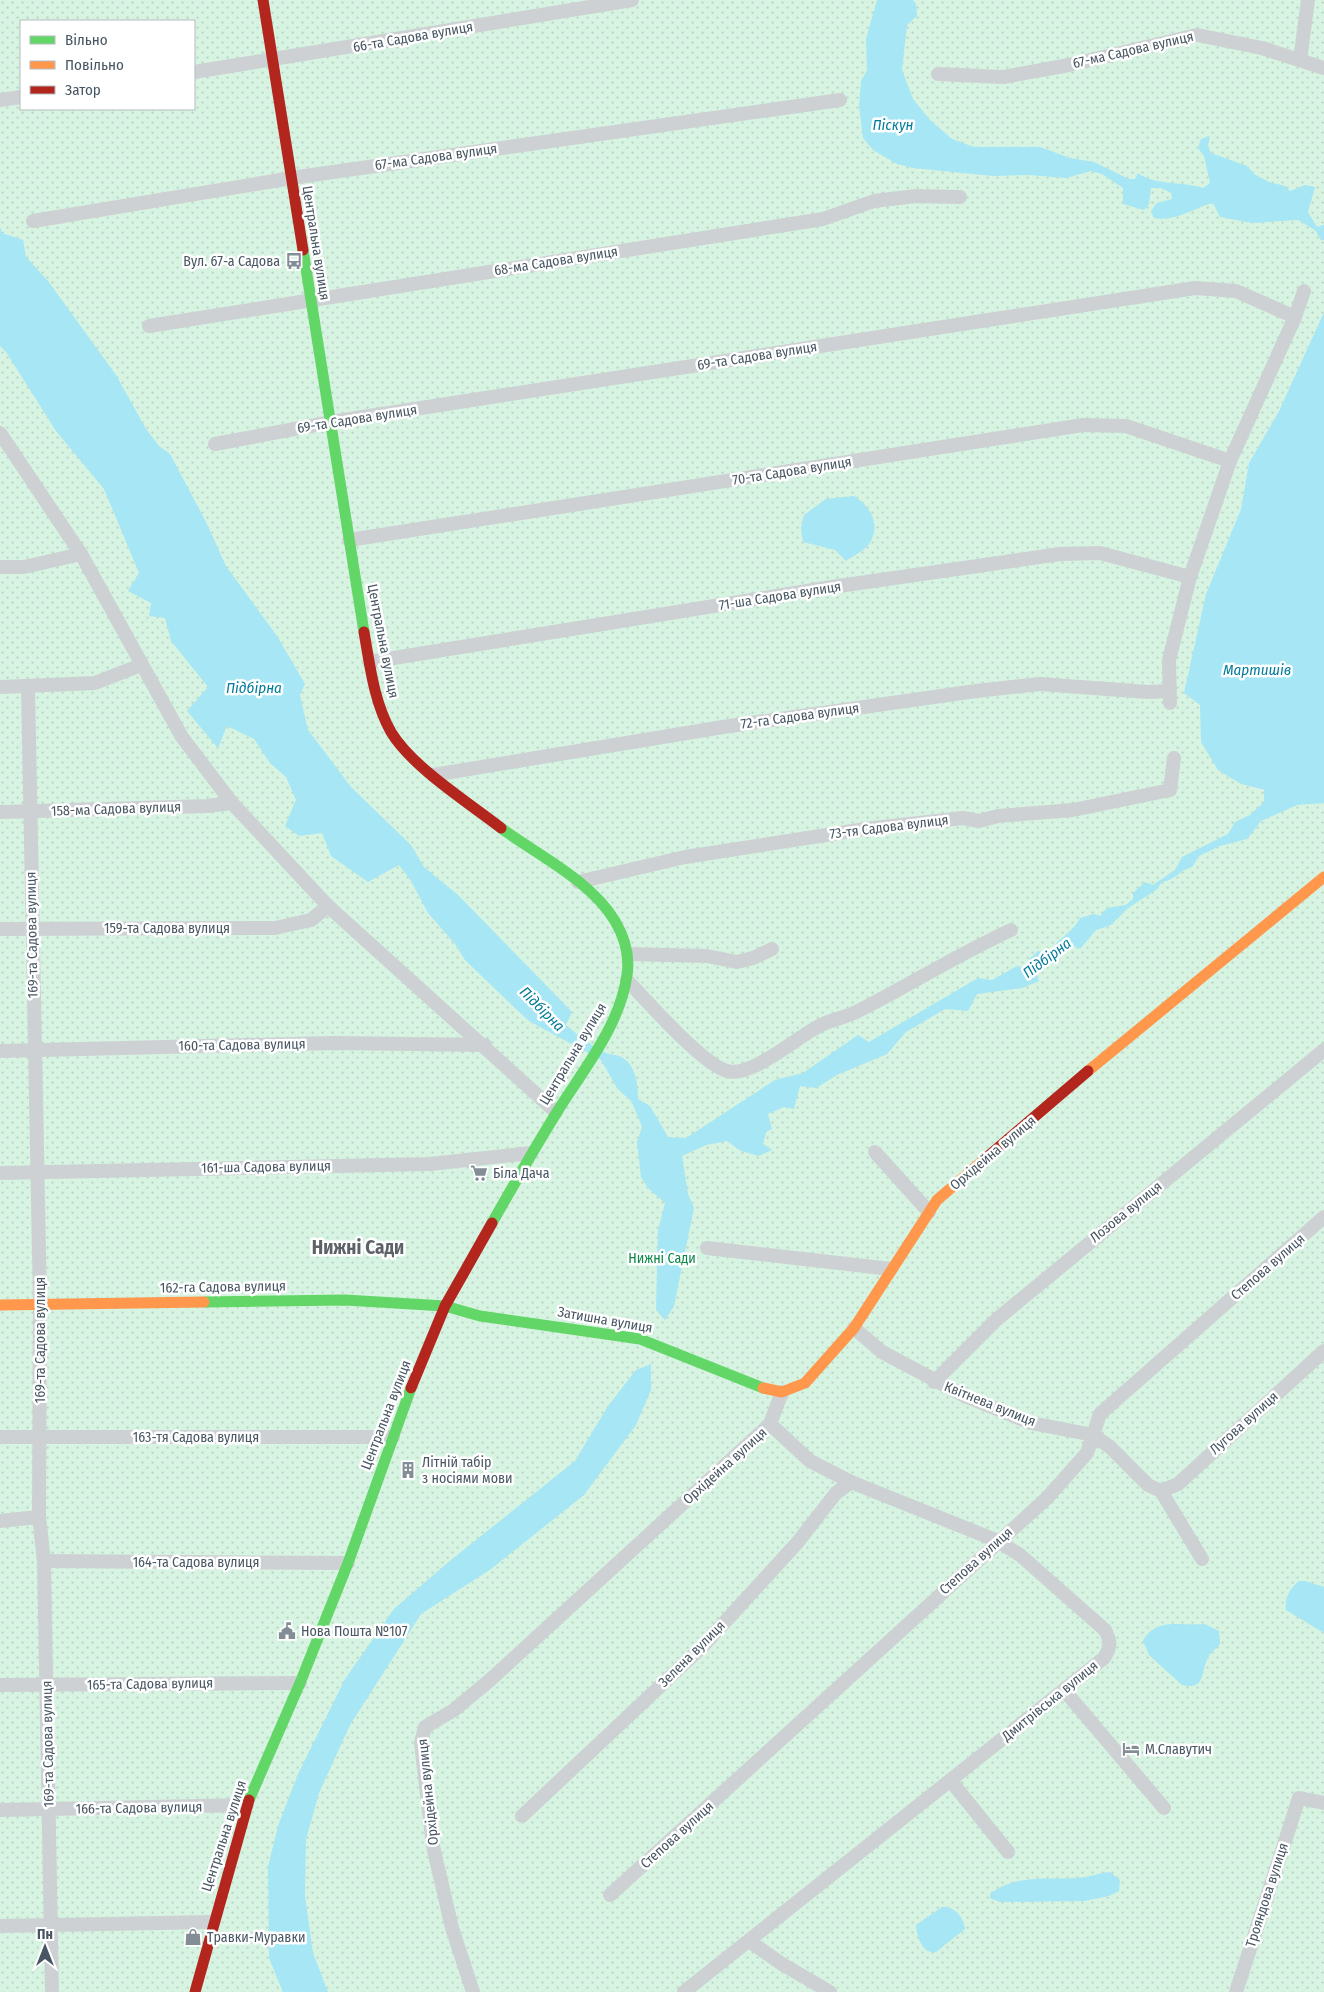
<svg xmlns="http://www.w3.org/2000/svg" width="1324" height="1992" font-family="'Fira Sans Condensed',sans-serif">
  <defs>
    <pattern id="park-dots" width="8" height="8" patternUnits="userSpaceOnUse" patternTransform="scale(1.25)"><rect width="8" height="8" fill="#d6f4e1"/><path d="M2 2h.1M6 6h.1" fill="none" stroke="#b9d3c4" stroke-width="1.8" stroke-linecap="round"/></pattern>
  </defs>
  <rect width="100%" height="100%" fill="#f3f3f3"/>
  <path fill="url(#park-dots)" fill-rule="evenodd" d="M0,0h1324v312l-45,99 -30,52 -8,46 -35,85 -5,148 40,42 63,19h20v1189h-1324zM21,21h173v88h-173z"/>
  <g fill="#a7e6f5">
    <path d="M877,0h36l3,4 1,12 -10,9 -5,45 11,29 17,21 22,19 22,8h66l30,11 24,4 35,17h6l3,-6c16,13 45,8 65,15l7,-5 -6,-27 -6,-8 3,-9 9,-3 -2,10 3,7 36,13 7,8 15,8 16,4 5,5 15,-6 10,2 -7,25 9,15 7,-2v15h-3l-6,-10 -17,-10 -46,3 -32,-6 -7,-14c-21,5 -36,19 -59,15l-3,-7 6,-8 15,-4 -1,-6 -10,-5h-10l-2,16 -5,6 -21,-6v-16l-21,-14 -11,-3 -25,7 -37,-3 -36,1 -80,-8 -16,-4 -24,-14 -10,-12 -4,-32 2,-25 6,-11 -1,-31z"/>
    <path d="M0,227l2,6 21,7 3,17 22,24 68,94 30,54 13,17 11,8 36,68 20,44 51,70 28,48 -5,11 8,35 43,57 60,58 13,22 34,28 114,117 -6,13c12,10 24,20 38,27 5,3 10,2 15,4 17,7 19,28 19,43l12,7 18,31 18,1 89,-58 28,-7 55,-38 11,7 109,-64 14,2 25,-14 11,2 1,-9 9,-8 12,1c9,-16 21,-17 30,-34l14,-4 6,2 7,-8 19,-3 7,-6v-6l12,-11 8,3 22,-15 7,-13 46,-23 7,-12 15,-7 14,-13v-12l-23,-6 -23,-14 -17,-28 -1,-37 -16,-12 22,-99 35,-85 8,-46 30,-52 45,-99v491l-27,2 -36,16 -14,18 -27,7 -21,10 -7,11c-12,3 -17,13 -30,15l-6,8 -28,18 -17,17 -15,5 -16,19 -11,-5 -5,4 -10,16h-8l-10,8 3,9 -17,7 -45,6 -9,17 -23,-2 -39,23 -19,22 -50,21 -21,13 -16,-2 -6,23 -10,-2 -16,7 4,15 -6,3 -3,12 9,6 -13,6 -18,-5 -14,-10 -21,4 -24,11 6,38 6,14 -20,98 -9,14 -9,-10 2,-80 7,-27 -17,-15 -7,-11 -4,-35 5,-15 -10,-25 -15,-14 -16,-28 -72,-39 -12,-11 -52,-50 -10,-16 -27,-31 -17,-32 -12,-16 -31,17 -37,-26 -9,-23 -23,3 -14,-10 11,-26 -10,-23 -16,-14 -16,-24 -27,-13 -9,22 -31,-37 21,-24 -37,-46 -6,-23 -16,-2 2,-13 -23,-12 11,-18 -35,-84 -48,-58 -50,-79 -6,-6z"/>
    <path d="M854,496c16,10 28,29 15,48 -5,7 -16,12 -23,17l-11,-11 -32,-8 -2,-14 3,-13 22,-16z"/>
    <polygon points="651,1364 651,1390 636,1425 584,1495 491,1569 421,1614 350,1725 319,1793 306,1839 305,1896 313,1953 328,1992 283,1992 269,1958 268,1867 278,1826 298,1774 345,1679 394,1609 446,1564 575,1461 608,1406 636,1370"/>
    <path d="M1299,1581h6l19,6v46l-38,-23c-2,-11 4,-22 13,-29z"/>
    <path d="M1205,1624l14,7 1,13c-3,4 -9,8 -11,12 -9,14 -2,35 -27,29l-33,-30 -6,-14c12,-24 39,-15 62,-17z"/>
    <path d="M1110,1872l10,8 -1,11 -10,5 -25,5 -76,1h-8l-10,-4v-4c25,-20 56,-14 86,-16 12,0 22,-5 34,-6z"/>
    <path d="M942,1907c13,-1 21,10 23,22l-29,23c-13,3 -20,-16 -20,-27z"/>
  </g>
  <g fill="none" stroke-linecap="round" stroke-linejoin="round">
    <g stroke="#ced1d4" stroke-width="14">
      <polyline points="1300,60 1308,0"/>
      <polyline points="194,72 632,0"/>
      <polyline points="938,74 1003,77 1069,65 1197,35 1262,48 1324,68"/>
      <polyline points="0,100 21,97"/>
      <polyline points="33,221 298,177 840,100"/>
      <polyline points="149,326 823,219 874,201 916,196 960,197"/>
      <polyline points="0,433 81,554 182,737 232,803 328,906 556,1112"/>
      <polyline points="215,444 337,421 1195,288 1236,291 1295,317"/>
      <polyline points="349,540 1083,425 1126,426 1230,461"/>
      <polyline points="0,567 24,567 81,554"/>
      <polyline points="369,662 825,588 1060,554 1100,553 1190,577"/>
      <polyline points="0,687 95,683 141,665"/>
      <polyline points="28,687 40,1303 39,1517 44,1561 52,1992"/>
      <polyline points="1170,703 1169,660 1190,577 1230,461 1295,317 1304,291"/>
      <polyline points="433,775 723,727 976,691 1040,684 1148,692 1169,691"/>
      <polyline points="0,812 207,806 232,803"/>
      <polyline points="578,882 685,857 865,829 963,818 979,821 998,816 1073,810 1170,790 1174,758"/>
      <polyline points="0,929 275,928 311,920 328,906"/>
      <polyline points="628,954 707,956 737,962 753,958 772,949"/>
      <path d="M627,980c20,21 75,84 100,91 25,7 71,-35 94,-46 12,-6 27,-8 39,-15 51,-26 99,-56 151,-80"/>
      <polyline points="0,1051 334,1043 485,1045"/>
      <polyline points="875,1152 929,1212"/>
      <polyline points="0,1173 430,1164 531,1153"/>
      <polyline points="707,1248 891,1269"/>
      <polyline points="854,1328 882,1352 965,1396 1031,1423 1093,1435 1110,1447 1148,1485 1161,1491 1202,1559"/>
      <polyline points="934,1382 996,1320 1324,1050"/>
      <polyline points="0,1437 393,1437"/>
      <polyline points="1161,1491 1178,1484 1324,1351"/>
      <polyline points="0,1521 39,1517"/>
      <polyline points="44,1561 348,1563"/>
      <polyline points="0,1685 300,1683"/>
      <polyline points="1064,1690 1164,1808"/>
      <polyline points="951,1781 1008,1852"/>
      <polyline points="0,1810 247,1805"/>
      <polyline points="522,1816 703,1646 797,1543 836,1493 851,1482"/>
      <polyline points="610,1895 1047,1498 1087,1453 1100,1414 1324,1217"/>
      <polyline points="0,1926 213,1922"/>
      <polyline points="749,1941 782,1964 830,1992"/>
      <polyline points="473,1992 452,1928 433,1846 421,1743 425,1727 454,1710 490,1680 770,1424 782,1392"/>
      <path d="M684,1992l420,-334c7,-11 7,-17 1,-28l-85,-75 -22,-14 -147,-59 -41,-21 -40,-37"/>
      <polyline points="1236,1992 1299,1798 1324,1803"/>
    </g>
    <g stroke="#63d668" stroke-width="11">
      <polyline points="303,250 364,632"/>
      <path d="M492,1223c21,-37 42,-74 65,-111 26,-42 63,-86 70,-137 3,-19 -2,-37 -12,-54 -25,-41 -76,-65 -114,-93"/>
      <polyline points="204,1302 345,1300 445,1306 480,1316 640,1339 763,1388"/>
      <polyline points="249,1800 300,1683 348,1563 411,1388"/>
    </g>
    <g stroke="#ff974d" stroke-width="11">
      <polyline points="1088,1071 1324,877"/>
      <polyline points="0,1305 204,1302"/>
      <polyline points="763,1388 782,1392 805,1383 854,1328 937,1200 985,1159"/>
    </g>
    <g stroke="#b3261e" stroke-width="11">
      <polyline points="263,0 303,250"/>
      <path d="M364,632c6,34 10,70 27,100 21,35 78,71 110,96"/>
      <polyline points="985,1159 1088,1071"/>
      <polyline points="411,1388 445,1306 492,1223"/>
      <polyline points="195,1992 249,1800"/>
    </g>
  </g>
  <defs>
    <g id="bus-bare" transform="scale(1.35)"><path d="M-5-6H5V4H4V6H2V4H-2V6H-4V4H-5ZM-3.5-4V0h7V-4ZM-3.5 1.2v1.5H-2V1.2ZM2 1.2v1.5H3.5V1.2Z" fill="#838d95" stroke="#fff" stroke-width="2.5" paint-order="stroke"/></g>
    <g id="supermarket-bare" transform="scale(1.35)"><path d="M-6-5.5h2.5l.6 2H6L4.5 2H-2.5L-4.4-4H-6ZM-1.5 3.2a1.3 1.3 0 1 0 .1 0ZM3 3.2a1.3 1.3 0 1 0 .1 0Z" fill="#838d95" stroke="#fff" stroke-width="2.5" paint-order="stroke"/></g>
    <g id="building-bare" transform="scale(1.35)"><path d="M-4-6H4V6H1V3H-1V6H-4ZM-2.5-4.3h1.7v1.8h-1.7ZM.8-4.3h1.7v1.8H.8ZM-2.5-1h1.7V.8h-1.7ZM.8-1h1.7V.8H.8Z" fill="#838d95" stroke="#fff" stroke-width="2.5" paint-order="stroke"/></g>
    <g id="civic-bare" transform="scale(1.35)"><path d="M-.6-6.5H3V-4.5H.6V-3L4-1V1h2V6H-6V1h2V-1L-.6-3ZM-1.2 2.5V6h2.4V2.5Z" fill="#838d95" stroke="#fff" stroke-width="2.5" paint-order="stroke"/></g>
    <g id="hotel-bare" transform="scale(1.35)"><path d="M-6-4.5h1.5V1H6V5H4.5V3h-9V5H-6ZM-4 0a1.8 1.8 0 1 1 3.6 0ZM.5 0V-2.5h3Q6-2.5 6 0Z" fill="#838d95" stroke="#fff" stroke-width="2.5" paint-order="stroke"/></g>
    <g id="shop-bare" transform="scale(1.35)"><path d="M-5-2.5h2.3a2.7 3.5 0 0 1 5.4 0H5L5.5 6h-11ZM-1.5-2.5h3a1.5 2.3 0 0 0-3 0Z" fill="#838d95" stroke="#fff" stroke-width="2.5" paint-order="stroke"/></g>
  </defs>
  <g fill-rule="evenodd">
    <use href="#bus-bare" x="294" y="261"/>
    <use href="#supermarket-bare" x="479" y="1173"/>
    <use href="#building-bare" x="408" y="1470"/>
    <use href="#civic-bare" x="287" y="1631"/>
    <use href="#hotel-bare" x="1131" y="1749"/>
    <use href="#shop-bare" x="193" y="1937"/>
  </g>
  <g text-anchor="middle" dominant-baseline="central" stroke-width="5" stroke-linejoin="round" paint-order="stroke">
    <g font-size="14" fill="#475662" stroke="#fff">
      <text transform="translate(413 37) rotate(-10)">66-та Садова вулиця</text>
      <text transform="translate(1133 50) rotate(-13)">67-ма Садова вулиця</text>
      <text transform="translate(436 157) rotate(-8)">67-ма Садова вулиця</text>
      <text transform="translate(316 243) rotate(81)">Центральна вулиця</text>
      <text transform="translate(556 261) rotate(-9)">68-ма Садова вулиця</text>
      <text transform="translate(757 356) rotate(-9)">69-та Садова вулиця</text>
      <text transform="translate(357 419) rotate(-9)">69-та Садова вулиця</text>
      <text transform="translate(792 471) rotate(-9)">70-та Садова вулиця</text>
      <text transform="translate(780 596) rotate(-9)">71-ша Садова вулиця</text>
      <text transform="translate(383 641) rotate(79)">Центральна вулиця</text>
      <text transform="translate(800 716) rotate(-8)">72-га Садова вулиця</text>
      <text transform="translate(116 809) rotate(-2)">158-ма Садова вулиця</text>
      <text transform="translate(889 827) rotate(-7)">73-тя Садова вулиця</text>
      <text x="167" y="928">159-та Садова вулиця</text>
      <text transform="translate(32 935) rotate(-91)">169-та Садова вулиця</text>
      <text transform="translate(242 1045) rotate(-1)">160-та Садова вулиця</text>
      <text transform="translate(573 1054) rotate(-59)">Центральна вулиця</text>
      <text transform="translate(993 1153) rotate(-40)">Орхідейна вулиця</text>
      <text transform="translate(266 1167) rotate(-1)">161-ша Садова вулиця</text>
      <text transform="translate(1126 1212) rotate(-39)">Лозова вулиця</text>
      <text transform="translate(1268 1267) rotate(-41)">Степова вулиця</text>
      <text transform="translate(223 1287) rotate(-1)">162-га Садова вулиця</text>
      <text transform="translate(605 1320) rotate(10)">Затишна вулиця</text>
      <text transform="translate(40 1340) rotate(-90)">169-та Садова вулиця</text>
      <text transform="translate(990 1404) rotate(22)">Квітнева вулиця</text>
      <text transform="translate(386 1415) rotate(-69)">Центральна вулиця</text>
      <text transform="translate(1244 1423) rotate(-42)">Лугова вулиця</text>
      <text x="196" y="1437">163-тя Садова вулиця</text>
      <text transform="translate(725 1466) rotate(-42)">Орхідейна вулиця</text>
      <text transform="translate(976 1561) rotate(-42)">Степова вулиця</text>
      <text x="196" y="1562">164-та Садова вулиця</text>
      <text transform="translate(692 1654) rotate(-45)">Зелена вулиця</text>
      <text transform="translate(150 1684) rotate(-1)">165-та Садова вулиця</text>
      <text transform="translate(1050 1701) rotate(-39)">Дмитрівська вулиця</text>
      <text transform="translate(48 1744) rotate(-91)">169-та Садова вулиця</text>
      <text transform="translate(428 1792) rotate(-96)">Орхідейна вулиця</text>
      <text transform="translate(139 1808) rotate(-1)">166-та Садова вулиця</text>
      <text transform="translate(677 1835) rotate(-42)">Степова вулиця</text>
      <text transform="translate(224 1836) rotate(-72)">Центральна вулиця</text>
      <text transform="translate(1267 1895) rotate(-72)">Трояндова вулиця</text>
    </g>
    <g font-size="14" fill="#475662" stroke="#fff" text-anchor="start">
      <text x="280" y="261" text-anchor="end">Вул. 67-а Садова</text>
      <text x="493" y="1173">Біла Дача</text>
      <text x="422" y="1462">Літній табір<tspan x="422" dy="16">з носіями мови</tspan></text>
      <text x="301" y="1631">Нова Пошта №107</text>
      <text x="1145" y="1749">М.Славутич</text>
      <text x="207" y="1937">Травки-Муравки</text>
    </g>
    <g font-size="14" fill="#0e8749" stroke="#fff">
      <text x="662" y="1258">Нижні Сади</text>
    </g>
    <g font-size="15" font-style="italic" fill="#037c9a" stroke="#fff">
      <text x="893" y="125">Піскун</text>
      <text x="1257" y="670">Мартишів</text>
      <text x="254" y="688">Підбірна</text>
      <text transform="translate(1047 958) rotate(-37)">Підбірна</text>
      <text transform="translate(542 1009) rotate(45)">Підбірна</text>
    </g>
    <g font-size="19" font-weight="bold" fill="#5d6268" stroke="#fff">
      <text x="358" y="1247">Нижні Сади</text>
    </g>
  </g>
  <rect x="20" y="20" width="175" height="90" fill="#ffffff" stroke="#b5bbc0"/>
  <rect x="30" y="36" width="25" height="8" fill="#63d668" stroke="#b5bbc0"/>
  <text x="65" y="45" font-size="15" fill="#475662">Вільно</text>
  <rect x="30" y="61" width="25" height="8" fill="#ff974d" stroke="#b5bbc0"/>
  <text x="65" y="70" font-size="15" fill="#475662">Повільно</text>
  <rect x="30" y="86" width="25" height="8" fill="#b3261e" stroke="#b5bbc0"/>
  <text x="65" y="95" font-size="15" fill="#475662">Затор</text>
  <g transform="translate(45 1947)" stroke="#ffffff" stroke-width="4" paint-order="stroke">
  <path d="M0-4L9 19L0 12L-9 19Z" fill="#475662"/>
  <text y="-8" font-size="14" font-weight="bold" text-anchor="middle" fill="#475662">Пн</text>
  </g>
</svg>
